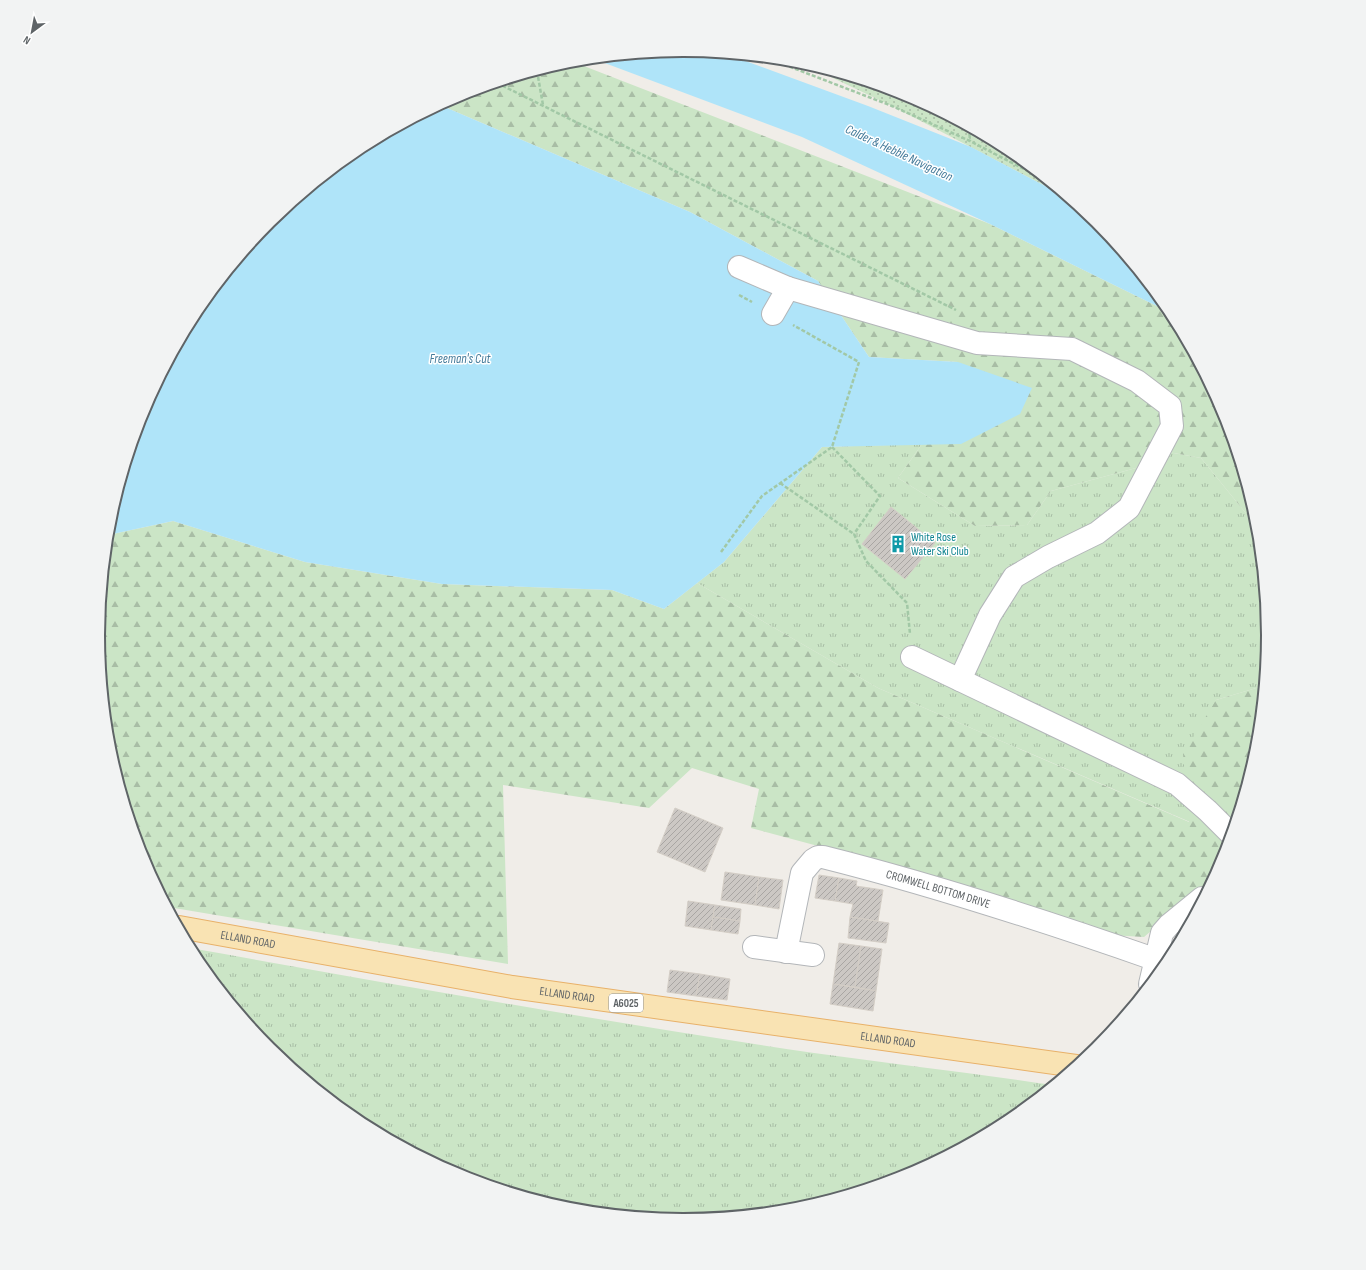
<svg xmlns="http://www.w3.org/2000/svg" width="1366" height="1270" font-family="'Sofia Sans Condensed',sans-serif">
  <defs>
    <pattern id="grass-tufts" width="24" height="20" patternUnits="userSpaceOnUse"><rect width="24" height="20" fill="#cbe5c6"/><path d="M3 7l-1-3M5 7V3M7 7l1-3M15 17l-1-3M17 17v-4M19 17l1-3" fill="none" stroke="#a8bda5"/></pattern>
    <pattern id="forest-firs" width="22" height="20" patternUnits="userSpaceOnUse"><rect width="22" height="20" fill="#cbe5c6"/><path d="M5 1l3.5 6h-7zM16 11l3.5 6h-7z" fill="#a8bda5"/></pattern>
    <pattern id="park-dots" width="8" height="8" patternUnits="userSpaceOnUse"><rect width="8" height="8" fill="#cbe5c6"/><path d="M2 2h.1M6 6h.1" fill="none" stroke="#a8bda5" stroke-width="1.8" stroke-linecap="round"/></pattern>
    <pattern id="building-hatch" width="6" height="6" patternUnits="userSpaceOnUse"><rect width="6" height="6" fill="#ccc8c4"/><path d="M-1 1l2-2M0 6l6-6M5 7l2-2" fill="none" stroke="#a9a6a3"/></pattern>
  </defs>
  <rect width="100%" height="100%" fill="#f0ede8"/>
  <g fill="url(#grass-tufts)">
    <polygon points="922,444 898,478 975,526 1027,525 1051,491 1136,468 1157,450 1201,458 1257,527 1268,635 1263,686 1216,700 1190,822 878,688 697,583 724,562 822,447"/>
    <path d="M190,948c208,37 415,74 624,105 79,11 159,20 239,32l-45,37 -101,54 -110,33 -114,11 -114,-11 -110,-34 -101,-54 -89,-73 -73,-88z"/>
  </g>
  <g fill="url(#forest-firs)">
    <polygon points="571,61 990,224 1171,313 1224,411 1257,527 1201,458 1157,450 1136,468 1051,491 1027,525 975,526 898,478 922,444 961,444 958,362 869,357 818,281 690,212 440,105 459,94"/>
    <polygon points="173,521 305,562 442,584 612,590 664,609 697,583 878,688 1189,822 1183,754 1216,700 1263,686 1257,749 1223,859 1213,878 1144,937 1110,935 971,887 751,828 759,789 692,768 649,808 503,785 508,964 168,907 142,859 109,749 98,635 108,535"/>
  </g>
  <polygon fill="url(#park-dots)" points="797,61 907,95 1008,149 1068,198 892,106"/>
  <g fill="#afe4f9">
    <polygon points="683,50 729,55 868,106 971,147 1068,198 1097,222 1171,313 990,224 802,137 594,59"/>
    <polygon points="440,105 690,212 818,281 869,357 958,362 1032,388 1020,414 961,444 822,447 724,562 664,609 612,590 442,584 305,562 173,521 108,535 109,521 143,411 197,310 270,221 358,148"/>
  </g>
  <g fill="url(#building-hatch)" stroke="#d4cec6">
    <polygon points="891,507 935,543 905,579 862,544"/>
    <polygon points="675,808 723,828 705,872 657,852"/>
    <polygon points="725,872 759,877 755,905 721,900"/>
    <polygon points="819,875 839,878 835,901 815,898"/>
    <polygon points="759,877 783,880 779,909 755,905"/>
    <polygon points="839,878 857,881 856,886 883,890 878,921 850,917 853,904 835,901"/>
    <polygon points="688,901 715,905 711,930 685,926"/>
    <polygon points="715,905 741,909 740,921 713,917"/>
    <polygon points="713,917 740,921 738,934 711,930"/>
    <polygon points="850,917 889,923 886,943 848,938"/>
    <polygon points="839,943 861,946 855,987 833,984"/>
    <polygon points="861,946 882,949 876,991 855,987"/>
    <polygon points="670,970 700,974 696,996 667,992"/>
    <polygon points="700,974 730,979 727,1000 696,996"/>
    <polygon points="833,984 876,991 873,1011 830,1004"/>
  </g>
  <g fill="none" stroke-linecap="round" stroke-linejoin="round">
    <g stroke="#b3b6b9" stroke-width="24">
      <g id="minor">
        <polyline points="739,267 788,288"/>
        <polyline points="773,314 788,288 977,343 1072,349 1137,381 1170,406 1172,426 1129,508 1097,533 1048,557 1014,577 990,615 960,680"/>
        <polyline points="912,657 1177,784 1208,811 1231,834"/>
        <polyline points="754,947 813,955"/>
        <path id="s1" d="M786,952l16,-79 11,-13 5,-3h5c112,28 222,64 331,102"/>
        <polyline points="1150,984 1162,933 1169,925 1202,898"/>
      </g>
    </g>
    <g stroke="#e8b169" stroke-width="24">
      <g id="major">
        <path id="s2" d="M179,927l333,60 564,79"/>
      </g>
    </g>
    <g stroke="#a2c8a6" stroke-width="2.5" stroke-dasharray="4 2" stroke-linecap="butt">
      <polyline points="767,58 892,106 970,141 1049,182"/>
      <polyline points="537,71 543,105"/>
      <polyline points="497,83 956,310"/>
      <polyline points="969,128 970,141"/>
      <polyline points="739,295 752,302"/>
      <polyline points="832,447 880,496 854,534"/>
      <polyline points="780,483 854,534 866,561 907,603 910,634"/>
      <polyline points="721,552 762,496 832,447 859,362 793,325"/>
    </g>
    <use href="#minor" stroke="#fff" stroke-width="22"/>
    <use href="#major" stroke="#f9e3b3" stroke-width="22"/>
  </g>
  <defs>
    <g id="building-bare" transform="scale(1.38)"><path d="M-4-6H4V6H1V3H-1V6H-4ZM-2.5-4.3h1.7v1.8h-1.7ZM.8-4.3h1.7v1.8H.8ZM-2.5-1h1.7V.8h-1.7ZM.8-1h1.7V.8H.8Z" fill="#0f9aa8" stroke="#fff" stroke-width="2.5" paint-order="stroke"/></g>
  </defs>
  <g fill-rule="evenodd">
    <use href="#building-bare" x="898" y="544"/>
  </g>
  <g text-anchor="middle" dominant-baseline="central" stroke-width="3" stroke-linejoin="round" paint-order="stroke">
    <rect fill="#fff" stroke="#8f9295" stroke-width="1" x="609" y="994" width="34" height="18" rx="3"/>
    <g font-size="11" font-weight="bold" fill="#5f6467">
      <text x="626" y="1003">A6025</text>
    </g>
    <g font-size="12" fill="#0d838f" stroke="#fff" text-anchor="start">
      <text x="911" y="537">White Rose<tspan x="911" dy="14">Water Ski Club</tspan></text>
    </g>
    <g font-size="12" fill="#5f6467" stroke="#fff">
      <text stroke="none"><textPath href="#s1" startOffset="228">CROMWELL BOTTOM DRIVE</textPath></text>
      <text stroke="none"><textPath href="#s2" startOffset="70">ELLAND ROAD</textPath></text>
      <text stroke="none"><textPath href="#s2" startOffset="394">ELLAND ROAD</textPath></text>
      <text stroke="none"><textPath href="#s2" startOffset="718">ELLAND ROAD</textPath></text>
    </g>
    <g font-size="13" font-style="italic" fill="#447b9a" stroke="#fff">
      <text transform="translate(899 153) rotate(25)">Calder &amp; Hebble Navigation</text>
      <text x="460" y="359">Freeman's Cut</text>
    </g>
  </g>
  <path d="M0 0H1366V1270H0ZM105 635a578 578 0 1 1 1156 0a578 578 0 1 1-1156 0Z" fill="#f2f3f3" fill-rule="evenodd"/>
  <path fill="none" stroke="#5f6467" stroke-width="2" d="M105 635a578 578 0 1 1 1156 0a578 578 0 1 1-1156 0Z"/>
  <g transform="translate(32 32) rotate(212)" stroke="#ffffff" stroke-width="3" paint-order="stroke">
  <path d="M0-3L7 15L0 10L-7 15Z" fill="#5f6467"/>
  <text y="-6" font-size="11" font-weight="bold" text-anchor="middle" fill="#5f6467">N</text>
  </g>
</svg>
